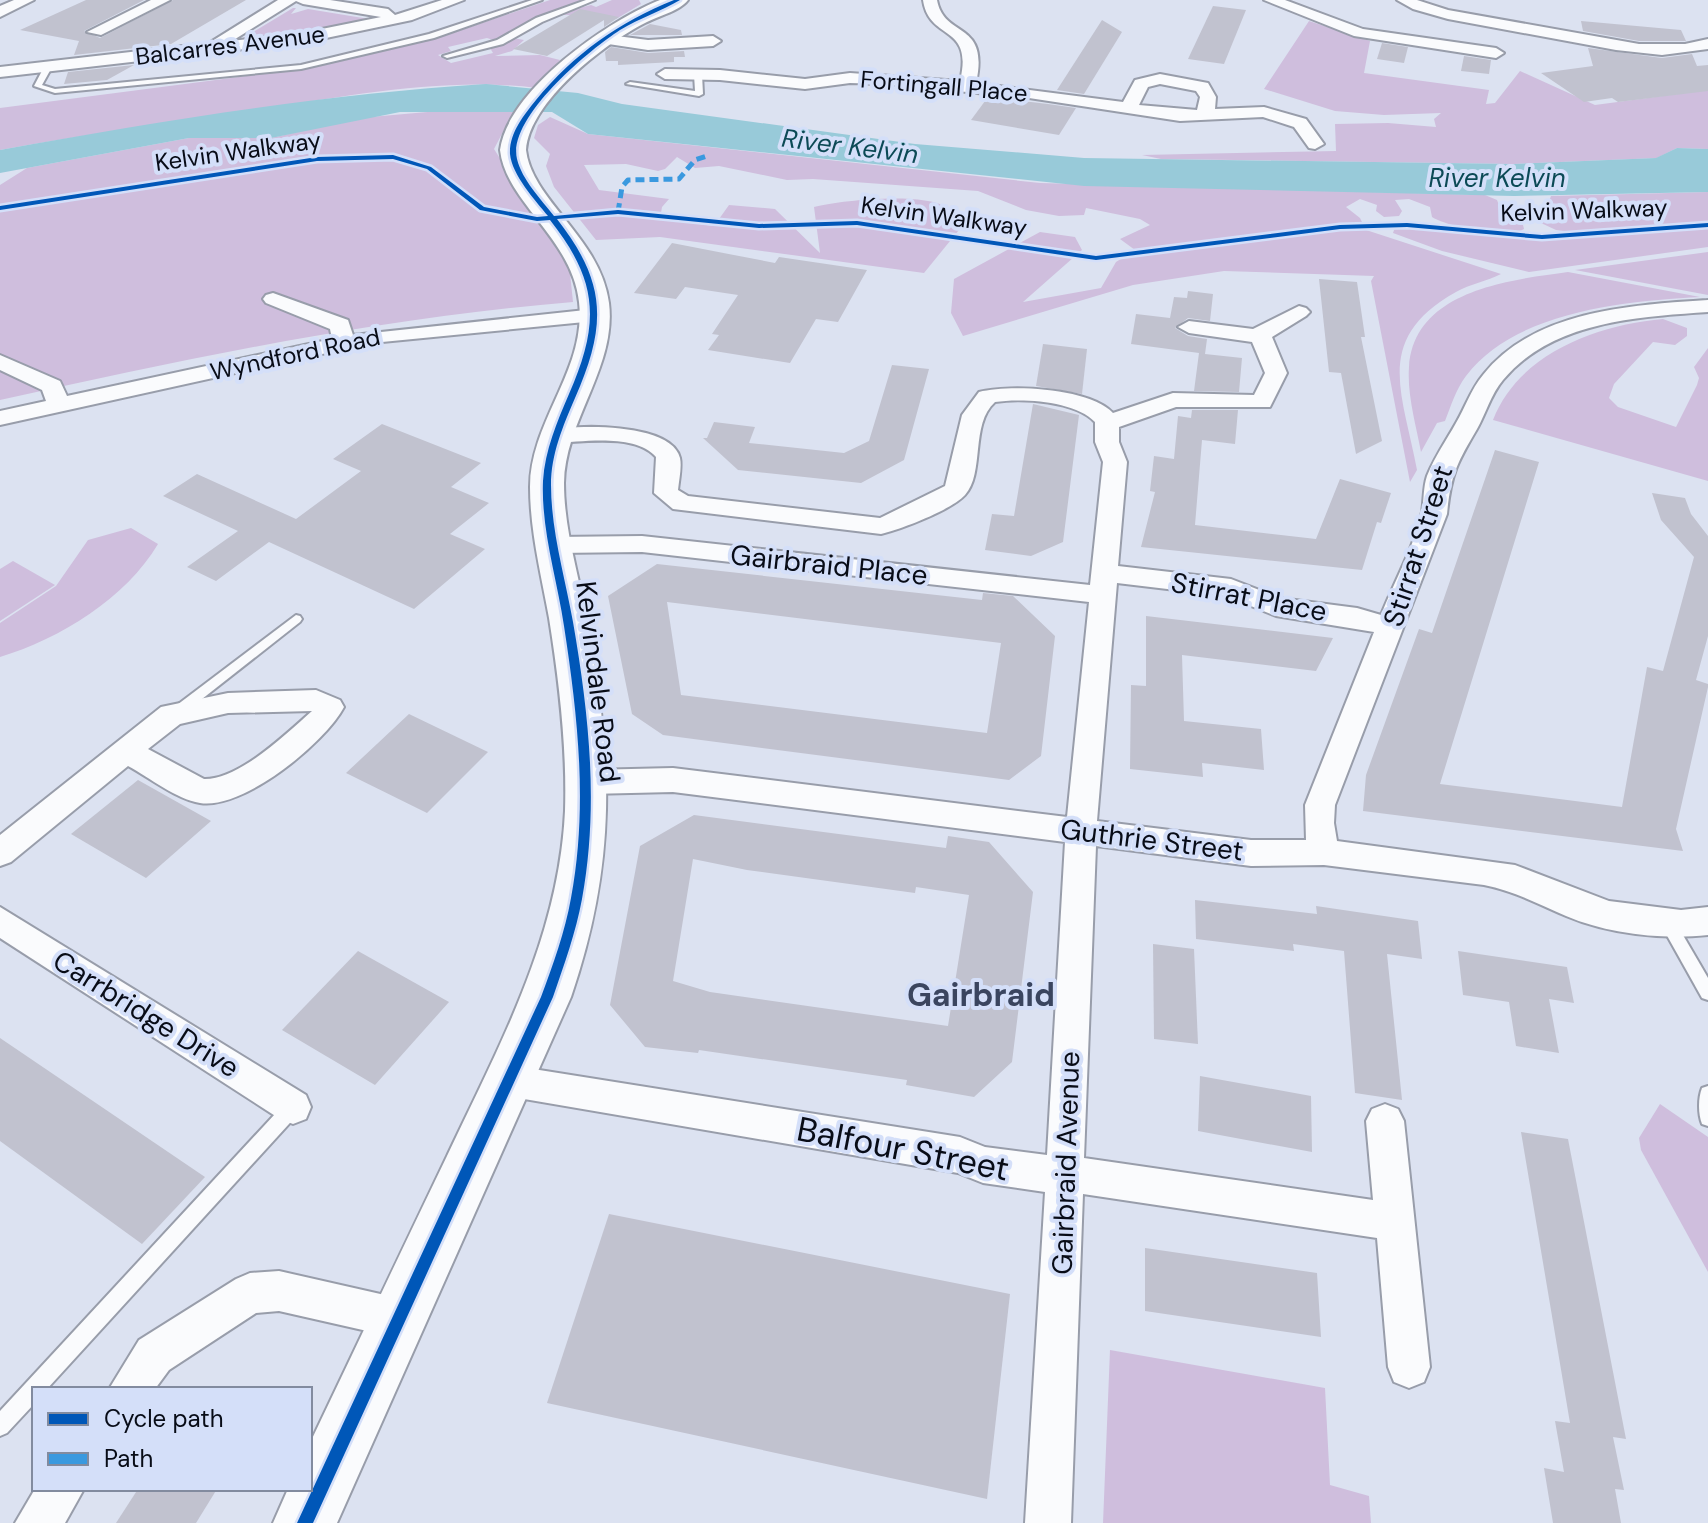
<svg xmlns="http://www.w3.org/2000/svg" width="1708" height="1523" font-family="'DM Sans',sans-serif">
  <rect width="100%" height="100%" fill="#dce2f1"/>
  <g fill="#cfbedd">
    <path d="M550,0h34l-25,8 -66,32 -6,-2 -39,9 3,4 -13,4 13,8 42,-10 -3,-5 23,-10 11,2 -12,11 -17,5 45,-1 20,5 -23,28c-92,-12 -199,9 -290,24 -83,12 -165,23 -247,38v-42l316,-41 119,-28z"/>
    <polygon points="612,0 639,0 641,4 616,19 555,14 591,5 596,7"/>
    <polygon points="293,8 296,8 291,14 308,9 369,19 312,32 240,40"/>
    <polygon points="1309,21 1370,41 1364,73 1489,90 1486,104 1495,103 1520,71 1595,105 1708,90 1708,149 1677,148 1657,158 1513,164 1161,159 1142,155 1336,151 1335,124 1388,123 1436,127 1434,119 1441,113 1384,115 1335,111 1264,89"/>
    <path d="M450,110l64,1 -20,38 49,77 25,28 5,48c-194,16 -384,56 -573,98v-215l27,-17 162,-30h82l88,-20z"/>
    <path d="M550,117l38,17 452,49 445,12 12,5 6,16 20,9 1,4c-17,10 -76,-2 -92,-12l-2,-10 -21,-8 -14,1 7,11 -3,5 -15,1 -8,-6 1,-6 -17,-6 -14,8 14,11 6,12 135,44c-14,7 -31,10 -45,18 -84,47 -53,101 -39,178l-7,12 -39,-201 3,-5 -150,-5 -91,14 -170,51 -12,-23 3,-34 86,-47 35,5 7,13 -59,52 78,-14 15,-26 19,-12 -15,-11 30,-14 -10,-6 -54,-11 -2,7 -25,1 -33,-6 -48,-19 -165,-12 -26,1 -68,-14 -24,2 -18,-11 -12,12 -7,2 -32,-7 -42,1 15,25 70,9 -7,8 -2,12 54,7 15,-21 46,4 45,44 -6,-46c28,-7 108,-15 132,0 6,3 12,13 17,18l-39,48 -264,-36 -64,3 -42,-53 -8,-21 4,-12 -16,-16 4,-13z"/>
    <polygon points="1708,192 1708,222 1573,232 1556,230 1541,223 1551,196"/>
    <polygon points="1395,227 1555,240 1708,228 1708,247 1529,272 1442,251 1393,233"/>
    <polygon points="1708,252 1708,295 1575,270"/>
    <path d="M1568,272l132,25c-74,4 -185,14 -234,79 -10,13 -15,30 -21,45l-8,2 -16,29c-5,-27 -14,-57 -12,-85 5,-77 101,-87 159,-95z"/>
    <path d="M1663,319l24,9v8l-12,9 -22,-3 -39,42 -5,14 9,9 58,20 21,-42 2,-7 -5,-11 14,-19v133l-215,-61c26,-67 104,-95 170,-101z"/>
    <path d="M131,528l27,16c-32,54 -98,95 -158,113v-34l56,-37 32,-46z"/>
    <polygon points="13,561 55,585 0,621 0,569"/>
    <polygon points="1660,1104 1708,1137 1708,1272 1641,1150 1639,1138"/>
    <polygon points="1110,1350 1325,1388 1330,1485 1369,1496 1371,1523 1103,1523"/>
  </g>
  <path fill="#98cad9" d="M486,84l92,9 44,11 293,40 169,14 429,6 143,-6 21,-10 31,1v43l-194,4 -430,-10 -496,-52 -36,-22h-152l-129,26h-82l-189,35v-23c160,-29 324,-56 486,-66z"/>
  <g fill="#c1c2cf" fill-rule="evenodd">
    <polygon points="86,0 144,0 84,31 100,38 173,0 246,0 171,44 74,55 79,41 20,30"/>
    <polygon points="1213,6 1246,10 1224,64 1188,59"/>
    <polygon points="580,9 619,17 604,27 604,20 547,56 513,49"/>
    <polygon points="1102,20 1122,32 1084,94 1057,90"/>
    <polygon points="1581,21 1681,30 1686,41 1639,41 1583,31"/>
    <polygon points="650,24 681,30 682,35 630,35"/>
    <polygon points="1382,43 1408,47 1404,63 1377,59"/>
    <polygon points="611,47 648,53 684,51 685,57 674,57 674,62 618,65 618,61 606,61 605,52"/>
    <polygon points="1588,48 1662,58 1692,54 1697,66 1708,65 1708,91 1618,102 1612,98 1584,102 1541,73 1593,66"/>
    <polygon points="1464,56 1491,60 1489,74 1461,71"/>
    <polygon points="134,65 107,80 64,84 68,72"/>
    <polygon points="988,97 1048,104 1076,108 1059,135 971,120"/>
    <polygon points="672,243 775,263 779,257 867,270 838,322 816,319 790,363 708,350 719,335 712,334 738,295 685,287 676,299 634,293"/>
    <polygon points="1319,279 1357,282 1365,337 1361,337 1382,441 1356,454 1341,373 1329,372"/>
    <polygon points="1188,291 1213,294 1210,321 1188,318 1175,328 1188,336 1207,339 1205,354 1242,358 1239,392 1194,391 1199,353 1131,344 1136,314 1170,318 1174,297 1187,298"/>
    <polygon points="1043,344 1087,349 1082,394 1036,386"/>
    <polygon points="892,365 929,369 904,460 861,483 738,470 703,438 707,438 714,422 755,427 749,443 844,453 869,441"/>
    <polygon points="1033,404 1079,415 1063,542 1031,556 985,550 992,514 1014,516"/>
    <polygon points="1192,410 1238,410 1235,444 1202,440 1195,525 1316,539 1340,479 1391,493 1381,523 1377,522 1362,570 1141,547 1155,492 1150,491 1154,456 1174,459 1178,416 1191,418"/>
    <polygon points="382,424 481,463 451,487 489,503 450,534 485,549 414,609 269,542 216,581 187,567 238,531 163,496 197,474 296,519 361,471 333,459"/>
    <polygon points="1495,450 1539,462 1440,784 1622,807 1647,667 1663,671 1694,557 1661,520 1652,493 1685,498 1691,514 1708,536 1708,636 1696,680 1708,684 1708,687 1676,829 1683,851 1363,811 1366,775 1419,629 1432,633"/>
    <path d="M657,564l325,36 1,-7 30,3 42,40 -14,120 -32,24 -346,-45 -31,-21 -24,-118zM667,602l334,41 -14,90 -306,-38z"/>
    <polygon points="1146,616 1333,638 1316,671 1182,655 1184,721 1261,729 1264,770 1202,763 1203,777 1130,769 1131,685 1146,686"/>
    <polygon points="409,714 488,752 427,813 346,773"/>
    <polygon points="138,780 211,821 146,878 71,834"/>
    <path d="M694,815l252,33 2,-12 41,6 44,50 -21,170 -38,35 -68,-12 1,-5 -208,-30 -1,3 -53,-6 -35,-42 30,-159zM693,859l54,11 168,23 1,-6 53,8 -21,131 -238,-34 -37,-11z"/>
    <polygon points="1195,900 1317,914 1316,906 1418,921 1422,959 1387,954 1402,1100 1355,1093 1344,951 1293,944 1294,951 1196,939"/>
    <polygon points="1153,944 1194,949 1198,1044 1154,1039"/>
    <polygon points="358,951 449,1002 375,1085 282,1030"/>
    <polygon points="1458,951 1567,967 1574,1003 1549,999 1559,1053 1516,1046 1509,1002 1463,995"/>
    <polygon points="0,1038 205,1177 142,1244 0,1141"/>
    <polygon points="1200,1076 1311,1096 1312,1152 1198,1131"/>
    <polygon points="1521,1132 1568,1139 1626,1439 1613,1437 1624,1490 1615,1489 1621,1523 1553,1523 1544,1468 1564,1472 1555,1421 1570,1423"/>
    <polygon points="609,1214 1010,1294 987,1499 547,1403"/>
    <polygon points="1145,1248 1317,1273 1321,1337 1145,1311"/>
    <polygon points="138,1489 217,1489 196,1523 116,1523"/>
  </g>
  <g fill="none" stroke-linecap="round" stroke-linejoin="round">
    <g stroke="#989daa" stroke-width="4">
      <g id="lane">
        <polygon points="532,0 542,0 434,38 301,69 55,93 34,86 44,67 48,65 52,67 42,85 55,89 301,65 429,34"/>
        <polygon points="586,0 595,0 542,22 503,44 447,58 443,56 497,40 536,18"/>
        <polygon points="698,72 702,74 703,94 699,96 626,84 630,82 695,91 694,74"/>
        <polygon points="296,615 300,616 302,619 300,622 183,714 173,714 171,711 173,708"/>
        <polygon points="1668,917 1673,918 1708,978 1708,1000 1702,998 1660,923 1663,918"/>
        <path d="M1708,1086v40l-6,-2c-4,-10 -4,-26 0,-36z"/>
        <polygon points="293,1099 299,1101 302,1107 299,1113 47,1389 34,1389 34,1404 7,1433 0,1436 0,1411 287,1101"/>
      </g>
    </g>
    <g stroke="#989daa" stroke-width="4">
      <g id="street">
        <polygon points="14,0 34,0 0,17 0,6"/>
        <polygon points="151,0 170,0 101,35 87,32"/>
        <path d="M278,0h52l58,9 7,6 47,-15h22l-52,20 -105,22 -307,35v-10l209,-24zM296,1l7,3 78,13 -74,15 -75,9z"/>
        <path d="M923,0h14c7,39 53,20 39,83l147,19 12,-22 25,-6 48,9 8,14 -1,12 49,-2 42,12 18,25 -9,5 -6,-1 -15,-21 -31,-10 -83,4 -151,-23 -144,-14 -35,-1 -45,6 -85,-9 -55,-1 -8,-5 8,-5 55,1 85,9 45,-6 110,8c14,-58 -31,-39 -37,-81zM1160,84l36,7 4,6 -3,13 -58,-5 9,-18z"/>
        <polygon points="1264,0 1285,0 1363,29 1496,48 1504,53 1496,58 1354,36"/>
        <polygon points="1397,0 1417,0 1448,10 1639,44 1685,44 1708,39 1708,49 1662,55 1616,50 1448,19 1413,9"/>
        <polygon points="601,34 648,40 713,36 721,41 713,46 648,50 595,42 593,39"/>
        <polygon points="273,293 348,320 353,335 595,309 606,315 595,321 372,343 0,425 0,411 46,401 42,390 0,370 0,355 60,381 67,396 332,339 330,329 266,303 263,299 266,295"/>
        <path d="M1708,300v12c-70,5 -156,9 -205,68 -12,14 -17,33 -26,49 -20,34 -26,45 -30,85l-112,291 -1,18 3,18 178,24 94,36 72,9 27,-3v28c-45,5 -100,-1 -142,-19 -28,-12 -52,-25 -82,-31l-160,-20 -73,1 -155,-20 -12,312 289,42 -7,-79 6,-12 13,-5 13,5 6,12 26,246 -6,15 -15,6 -15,-6 -6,-15 -11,-129 -294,-44 -12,329h-46l20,-331 -62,-9 -25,-10 -463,-79 -5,-12 5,-12 13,-5 452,72 25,10 62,8 18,-313 -392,-50 -84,2 -11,-4 -4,-8 4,-8 11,-4 84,-2 394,49 22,-215 -447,-50 -87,1 -9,-2 -4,-6 4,-6 9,-2 87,-1 448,49 13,-123 -8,-20v-20c-20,-21 -72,-24 -100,-20 -25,22 -10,71 -30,93 -14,15 -63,34 -84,39l-208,-25 -19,-16 2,-36c-21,-24 -73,-15 -102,-14l-8,-2 -4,-5 4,-5c27,-7 126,-9 134,27 2,9 -1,22 -2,32l10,6 192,22 65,-32 17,-71 17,-23c31,-8 111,-4 134,21l60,-20 81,2 11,-22 -13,-31 -63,-9 -11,-6 11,-6 64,8 46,-23 7,2 4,4 -4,4 -34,21 15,36 -17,34h-94l-57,20v15l8,20 -9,104 113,13 49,19 77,10 24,7c13,-33 33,-68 41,-103 2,-11 1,-24 5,-36 8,-20 19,-35 29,-53 9,-15 15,-34 27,-48 51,-65 149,-70 225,-75zM1117,583l109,13 50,20 98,16 -69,173 1,35h-55l-154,-19z"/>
        <path d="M316,690l24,10 4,7c-19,36 -101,103 -144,96 -24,-4 -50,-25 -72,-37l-117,96 -11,4v-31l161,-128 67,-14zM312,711c-25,22 -73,69 -108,68l-56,-30 32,-25 48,-11z"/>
        <polygon points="0,907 306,1095 311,1107 306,1119 293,1124 280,1119 0,938"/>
        <polygon points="279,1271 398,1298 412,1304 418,1318 412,1332 398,1338 279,1311 256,1313 169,1370 155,1389 109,1389 139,1340 236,1279 250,1273"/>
        <polygon points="35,1489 84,1489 65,1523 15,1523"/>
      </g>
    </g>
    <g stroke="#989daa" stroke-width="4">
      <path id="secondary" d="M660,0h28c-8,11 -30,16 -43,23 -41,21 -115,78 -119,127 6,51 74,87 83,153 8,64 -44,117 -45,180 0,47 15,92 23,138 26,138 30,241 -16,376l-234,526h-64l15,-34h22v-46c46,-96 91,-192 137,-287 53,-112 112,-219 118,-345 2,-65 -6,-130 -16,-193 -8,-44 -19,-87 -19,-131 0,-66 57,-118 49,-185 -7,-64 -73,-99 -79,-152 8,-60 107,-129 160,-150z"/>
    </g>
    <use href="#lane" fill="#fafbfd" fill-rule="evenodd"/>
    <use href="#street" fill="#fafbfd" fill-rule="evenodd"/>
    <use href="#secondary" fill="#fafbfd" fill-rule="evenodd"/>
    <polyline stroke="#3a99df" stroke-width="5" stroke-dasharray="9 5" stroke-linecap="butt" points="618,212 622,187 628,180 679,179 695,160 707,156"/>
    <g stroke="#d4dff9" stroke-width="5">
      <path id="cycleway" d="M674,0h6c-19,11 -40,18 -60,30 -31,20 -113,88 -103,129 5,21 24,40 37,57l64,-6 141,14 98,-3 239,35 244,-31 67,-2 135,12 166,-12v4l-166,12 -135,-12 -67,2 -244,31 -239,-35 -98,3 -141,-14 -61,5c50,64 50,106 18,179 -12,28 -24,56 -24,87 0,46 14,92 22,137 16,92 26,184 9,277 -6,33 -18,66 -29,98l-240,526h-16l244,-526c12,-32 24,-65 30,-99 17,-91 7,-181 -7,-272 -7,-48 -23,-96 -21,-145 2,-31 14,-59 26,-87 31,-71 30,-112 -19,-174l-13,1 -57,-11 -53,-41 -34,-10 -76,2 -317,49v-4l317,-49 76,-2 38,12 53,40 53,10 11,-1c-13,-16 -36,-41 -38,-62 -1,-21 14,-39 26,-54 38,-46 83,-78 138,-100z"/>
    </g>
    <use href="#cycleway" fill="#0057b8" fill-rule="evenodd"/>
  </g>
  <g text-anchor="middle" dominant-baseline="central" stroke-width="8" stroke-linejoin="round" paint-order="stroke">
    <g font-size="24" fill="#080c17" stroke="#d4dff9">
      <text transform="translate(230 45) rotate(-7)">Balcarres Avenue</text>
      <text transform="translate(944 86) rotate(5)">Fortingall Place</text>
      <text transform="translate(238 151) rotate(-8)">Kelvin Walkway</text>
      <text transform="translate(1584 210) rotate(-2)">Kelvin Walkway</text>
      <text transform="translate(944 216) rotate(8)">Kelvin Walkway</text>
      <text transform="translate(295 354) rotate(-12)">Wyndford Road</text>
    </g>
    <g font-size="26" font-style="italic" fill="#0c4a56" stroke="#d4dff9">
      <text transform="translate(850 146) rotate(7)">River Kelvin</text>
      <text x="1497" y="178">River Kelvin</text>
    </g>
    <g font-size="28" fill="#080c17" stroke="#d4dff9">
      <text transform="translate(1418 546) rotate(-72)">Stirrat Street</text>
      <text transform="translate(829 565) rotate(6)">Gairbraid Place</text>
      <text transform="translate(1249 597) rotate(11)">Stirrat Place</text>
      <text transform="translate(598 682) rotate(83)">Kelvindale Road</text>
      <text transform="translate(1152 840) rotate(7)">Guthrie Street</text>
      <text transform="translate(146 1014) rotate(32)">Carrbridge Drive</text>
      <text transform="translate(1066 1163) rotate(-88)">Gairbraid Avenue</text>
    </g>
    <g font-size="32" font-weight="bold" fill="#3a455f" stroke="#d4dff9">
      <text x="981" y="995">Gairbraid</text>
    </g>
    <g font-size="34" fill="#080c17" stroke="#d4dff9">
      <text transform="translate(903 1149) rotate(11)">Balfour Street</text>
    </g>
  </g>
  <rect x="32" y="1387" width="280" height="104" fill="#d4dff9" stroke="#828b9f" stroke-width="2"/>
  <rect x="48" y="1413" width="40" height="12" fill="#0057b8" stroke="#828b9f" stroke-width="2"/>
  <text x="104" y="1427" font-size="24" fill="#080c17">Cycle path</text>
  <rect x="48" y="1453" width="40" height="12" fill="#3a99df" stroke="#828b9f" stroke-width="2"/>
  <text x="104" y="1467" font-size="24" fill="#080c17">Path</text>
</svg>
